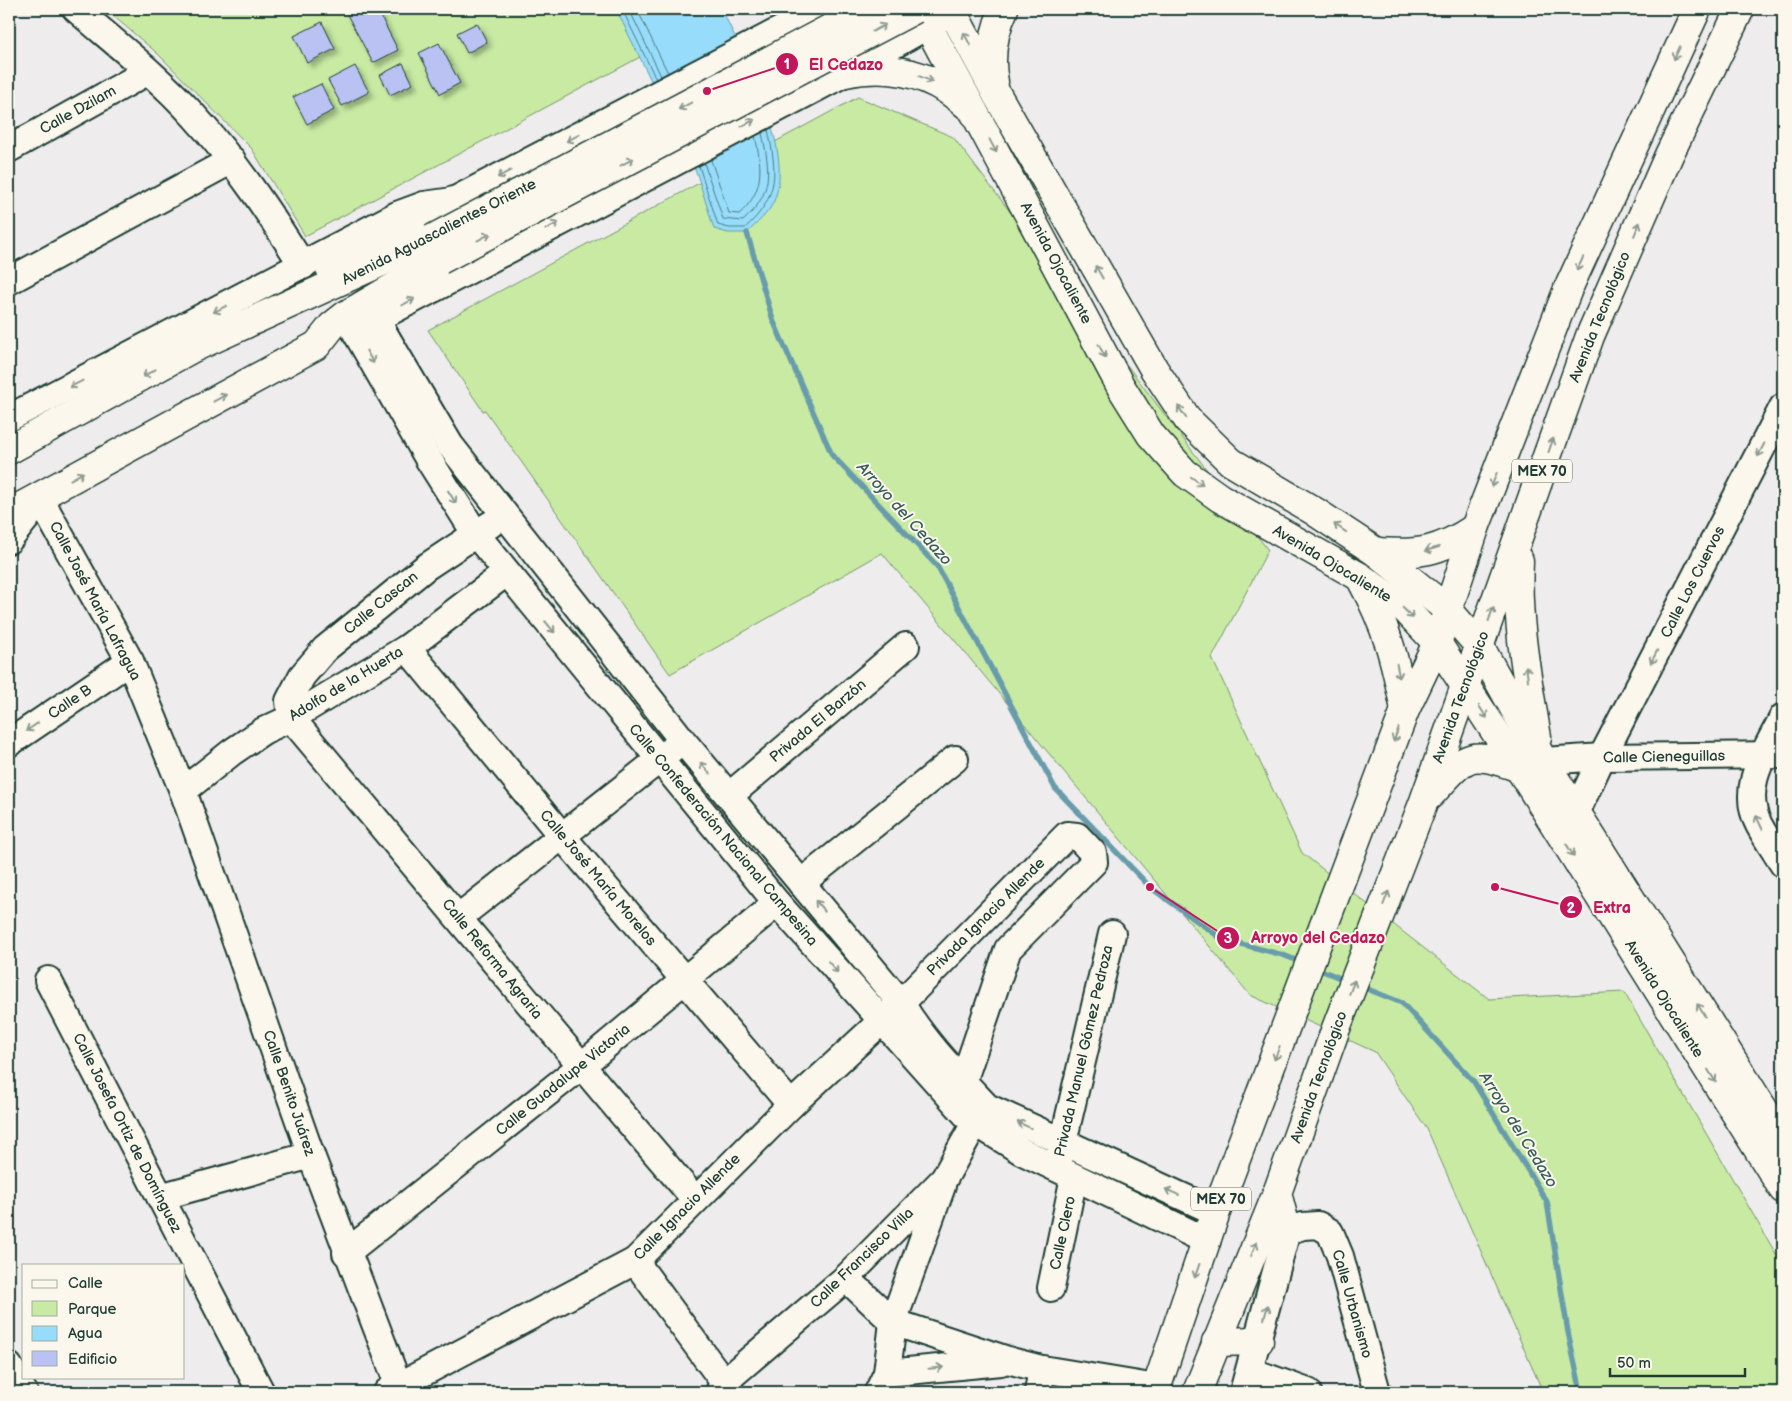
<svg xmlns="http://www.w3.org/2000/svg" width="1792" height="1401" font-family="'Balsamiq Sans',sans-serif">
  <defs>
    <filter id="shadow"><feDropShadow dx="4.5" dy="4.5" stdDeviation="2.5" flood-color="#0004"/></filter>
  </defs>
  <rect width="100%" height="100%" fill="#eeeced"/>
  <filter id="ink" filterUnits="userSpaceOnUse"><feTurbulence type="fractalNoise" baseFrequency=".02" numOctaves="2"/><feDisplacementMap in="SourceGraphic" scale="10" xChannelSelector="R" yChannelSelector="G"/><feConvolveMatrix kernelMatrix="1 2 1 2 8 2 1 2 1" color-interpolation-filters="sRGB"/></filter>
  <g filter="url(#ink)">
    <g fill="#c8eaa3" stroke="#74946c">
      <polygon points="105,9 730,9 305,236 252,149 157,53"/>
      <polygon points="858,97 953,137 1268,550 1212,658 1302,853 1489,999 1624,992 1783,1266 1783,1392 1543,1392 1427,1129 1375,1052 1250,995 882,553 670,674 485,410 483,411 428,330"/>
    </g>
    <path fill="#97dcfa" stroke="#679cab" d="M616,9h106c21,48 74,140 52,192 -5,12 -18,23 -27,32h-19l-14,-4 -17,-55z"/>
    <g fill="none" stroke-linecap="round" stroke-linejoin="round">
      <g stroke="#4f7d83" stroke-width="1">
        <polyline points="622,9 656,79"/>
        <polyline points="629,9 661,76"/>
        <polyline points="637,9 668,73"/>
        <path d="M711,160l18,53 10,1c26,-23 23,-47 16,-78"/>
        <path d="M704,163l19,56 20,2c31,-28 27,-51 19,-88"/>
        <path d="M699,166l19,59 11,3h16c35,-32 32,-56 23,-98"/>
      </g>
      <g stroke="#679cab" stroke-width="5.5">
        <polyline points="747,233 773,320 832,455 937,566 1055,788 1150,887 1222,939 1283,955 1303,963"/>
        <polyline points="1316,968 1347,981"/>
        <polyline points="1360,986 1402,1003 1474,1082 1547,1202 1568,1332 1581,1392"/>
      </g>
    </g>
    <g fill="#b9c2f3" stroke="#1f3d34" filter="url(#shadow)">
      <polygon points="344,9 377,9 398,50 373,63"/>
      <polygon points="322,22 335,49 307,63 294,36"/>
      <polygon points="477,23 487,42 467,53 457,33"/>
      <polygon points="439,43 460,83 440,94 419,53"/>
      <polygon points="403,63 413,84 390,95 380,75"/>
      <polygon points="355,66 369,92 342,106 328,80"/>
      <polygon points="321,84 334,110 307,124 293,97"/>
    </g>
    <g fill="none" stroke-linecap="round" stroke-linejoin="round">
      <g stroke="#1f3d34" stroke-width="30">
        <g id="minor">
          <path d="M76,9c39,34 83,68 118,107 42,46 76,98 109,150"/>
          <polyline points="9,149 147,72"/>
          <polyline points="9,281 232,160"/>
          <path d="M366,303l84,142 233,296 218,262c23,39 55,71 86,104l229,105"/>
          <polyline points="346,315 429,460 475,533 777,903 970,1119 1021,1151 1207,1241"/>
          <polyline points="361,327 845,73 946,15"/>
          <polyline points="9,418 397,215 424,205 453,201 821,9"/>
          <polyline points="39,497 130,661 183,791 311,1155 401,1392"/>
          <path d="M491,524l-65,43 -101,82 -23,27 -13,25 2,17c135,160 267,323 404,481"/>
          <polyline points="9,540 32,511 35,499"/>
          <polyline points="407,648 561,835 791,1105"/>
          <path d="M1783,717c-17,34 -44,70 -24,108 7,13 16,26 24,39"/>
          <polyline points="9,743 130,661"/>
          <polyline points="1544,761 1602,757 1783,755"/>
          <polyline points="183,791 232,752 263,731 291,718 407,648 506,573"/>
          <polyline points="729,796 906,646"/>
          <polyline points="1576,813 1602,757 1783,407"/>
          <polyline points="801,883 955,759"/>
          <polyline points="459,917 674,748"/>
          <polyline points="48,980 261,1392"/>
          <polyline points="1059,1159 1112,934"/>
          <polyline points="160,1197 311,1155"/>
          <polyline points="346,1253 580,1067 777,903"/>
          <polyline points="635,1261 731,1392"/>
          <polyline points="846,1278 893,1322 1011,1361 1042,1369 1157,1388"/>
          <polyline points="1051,1288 1074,1177"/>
          <polyline points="9,1366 24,1392"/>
          <polyline points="1250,1371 1308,1392"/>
          <polyline points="887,1373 1001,1362"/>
          <polyline points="387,1392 635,1261 791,1105 901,1003 1067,835 1077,836 1093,853 1094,862 1008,949 963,1082"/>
          <polyline points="719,1392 724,1382 846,1278 944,1179 975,1123 985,1110"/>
          <polyline points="878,1392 887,1373 893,1322 942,1186"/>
          <polyline points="1038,1392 1042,1369"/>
          <polyline points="1243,1392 1287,1231 1303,1226 1318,1225 1330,1232 1340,1256 1377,1392"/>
        </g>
      </g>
      <g stroke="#1f3d34" stroke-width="31">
        <g id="major">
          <polyline points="919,9 1121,387 1151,435 1185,473 1220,498 1360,577 1405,609 1437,643 1519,768 1783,1189"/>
          <polyline points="951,9 997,95 1154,369 1188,420 1231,462 1314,511 1376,552 1448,610 1480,647 1540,755 1783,1140"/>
          <path d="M845,73c46,-10 88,1 123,33"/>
          <path d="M994,82c-5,-26 -1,-49 10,-73"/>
          <polyline points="330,268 453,201"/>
          <polyline points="9,450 191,349 432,239"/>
          <polyline points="9,513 317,345 332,326 346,315 440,260"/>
          <path d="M1376,552c43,3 63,0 99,-24"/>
          <path d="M1519,561c-3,59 8,117 18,176"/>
          <path d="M1362,581c25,46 33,78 43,129"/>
          <path d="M1430,795c37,-39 36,-47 89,-27"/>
          <polyline points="1277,1193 1287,1231"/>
          <polyline points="1216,1342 1259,1341"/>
          <polyline points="1155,1392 1216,1212 1405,710 1437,643 1475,528 1568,289 1697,9"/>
          <polyline points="1197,1392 1277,1193 1335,1031 1424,801 1590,336 1669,155 1740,9"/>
        </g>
      </g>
      <use href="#minor" stroke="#fbf7ec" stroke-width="26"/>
      <use href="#major" stroke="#fbf7ec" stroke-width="28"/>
      <g stroke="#1f3d34" stroke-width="31" stroke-linecap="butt">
        <g id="major-bridge">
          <polyline points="432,239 867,9"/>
          <polyline points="440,260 915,9"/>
        </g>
      </g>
      <use href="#major-bridge" stroke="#fbf7ec" stroke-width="28"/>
    </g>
    <defs><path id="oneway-shaft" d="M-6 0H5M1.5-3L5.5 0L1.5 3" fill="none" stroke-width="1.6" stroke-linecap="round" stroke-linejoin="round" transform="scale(1.25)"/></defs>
    <g stroke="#8d9a90">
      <use href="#oneway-shaft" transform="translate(879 28) rotate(-28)"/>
      <use href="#oneway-shaft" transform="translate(967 39) rotate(-118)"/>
      <use href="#oneway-shaft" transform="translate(1677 53) rotate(115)"/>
      <use href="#oneway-shaft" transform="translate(926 79) rotate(22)"/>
      <use href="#oneway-shaft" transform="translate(685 106) rotate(152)"/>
      <use href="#oneway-shaft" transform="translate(748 123) rotate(-28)"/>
      <use href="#oneway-shaft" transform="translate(573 138) rotate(152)"/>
      <use href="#oneway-shaft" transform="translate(993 146) rotate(62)"/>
      <use href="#oneway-shaft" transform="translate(627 162) rotate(-28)"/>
      <use href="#oneway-shaft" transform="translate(504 174) rotate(152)"/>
      <use href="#oneway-shaft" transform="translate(552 226) rotate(-28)"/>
      <use href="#oneway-shaft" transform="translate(1637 229) rotate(-67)"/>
      <use href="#oneway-shaft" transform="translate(484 237) rotate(-28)"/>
      <use href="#oneway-shaft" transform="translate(1580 264) rotate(115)"/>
      <use href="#oneway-shaft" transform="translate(1099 272) rotate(-120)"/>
      <use href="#oneway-shaft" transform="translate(408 302) rotate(-28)"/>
      <use href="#oneway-shaft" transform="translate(220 309) rotate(153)"/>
      <use href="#oneway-shaft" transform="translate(1102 351) rotate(62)"/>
      <use href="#oneway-shaft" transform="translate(370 357) rotate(60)"/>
      <use href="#oneway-shaft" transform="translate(149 373) rotate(151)"/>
      <use href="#oneway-shaft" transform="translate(76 384) rotate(153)"/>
      <use href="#oneway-shaft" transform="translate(220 398) rotate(-29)"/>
      <use href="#oneway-shaft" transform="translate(1182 412) rotate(-124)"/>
      <use href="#oneway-shaft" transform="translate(1551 445) rotate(-70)"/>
      <use href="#oneway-shaft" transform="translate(1761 450) rotate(117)"/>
      <use href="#oneway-shaft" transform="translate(77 476) rotate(-29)"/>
      <use href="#oneway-shaft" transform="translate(1494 480) rotate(111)"/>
      <use href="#oneway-shaft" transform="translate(1197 481) rotate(35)"/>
      <use href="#oneway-shaft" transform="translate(452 497) rotate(58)"/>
      <use href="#oneway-shaft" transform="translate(1340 528) rotate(-146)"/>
      <use href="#oneway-shaft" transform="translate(1432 549) rotate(164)"/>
      <use href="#oneway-shaft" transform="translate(1408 613) rotate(45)"/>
      <use href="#oneway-shaft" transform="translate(1491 614) rotate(-71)"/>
      <use href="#oneway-shaft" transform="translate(550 627) rotate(50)"/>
      <use href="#oneway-shaft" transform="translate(1654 657) rotate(117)"/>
      <use href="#oneway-shaft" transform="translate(1398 671) rotate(79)"/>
      <use href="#oneway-shaft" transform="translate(1527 673) rotate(-98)"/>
      <use href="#oneway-shaft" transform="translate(1483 712) rotate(57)"/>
      <use href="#oneway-shaft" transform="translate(32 727) rotate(146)"/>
      <use href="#oneway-shaft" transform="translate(1396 735) rotate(110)"/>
      <use href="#oneway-shaft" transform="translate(705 768) rotate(-130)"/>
      <use href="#oneway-shaft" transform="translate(1759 822) rotate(-115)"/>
      <use href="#oneway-shaft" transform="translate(1570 850) rotate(58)"/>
      <use href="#oneway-shaft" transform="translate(1386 898) rotate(-69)"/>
      <use href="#oneway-shaft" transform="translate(820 906) rotate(-130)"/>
      <use href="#oneway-shaft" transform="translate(833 967) rotate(49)"/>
      <use href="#oneway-shaft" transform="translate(1352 987) rotate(-69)"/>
      <use href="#oneway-shaft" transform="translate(1701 1010) rotate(-122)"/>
      <use href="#oneway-shaft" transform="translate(1277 1053) rotate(111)"/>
      <use href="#oneway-shaft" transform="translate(1712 1076) rotate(58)"/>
      <use href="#oneway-shaft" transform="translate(1024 1125) rotate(-155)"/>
      <use href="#oneway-shaft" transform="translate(1172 1192) rotate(-156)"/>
      <use href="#oneway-shaft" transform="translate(1254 1249) rotate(-68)"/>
      <use href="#oneway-shaft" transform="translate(1197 1271) rotate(109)"/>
      <use href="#oneway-shaft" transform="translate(1266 1312) rotate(-75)"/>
      <use href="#oneway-shaft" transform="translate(936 1368) rotate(-5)"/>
    </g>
  </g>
  <g text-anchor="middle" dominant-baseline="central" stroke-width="4" stroke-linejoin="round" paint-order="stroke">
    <g fill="#fbf7ec" stroke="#61756b" stroke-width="1">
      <rect x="1512" y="459.5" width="60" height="23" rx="4"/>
      <rect x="1191" y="1187.5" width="60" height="23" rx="4"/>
    </g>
    <g font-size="14" font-weight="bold" fill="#1f3d34">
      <text x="1542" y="471">MEX 70</text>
      <text x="1221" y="1199">MEX 70</text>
    </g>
    <g font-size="15" fill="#1f3d34" stroke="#fbf7ec">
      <text transform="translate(78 110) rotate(-29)">Calle Dzilam</text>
      <text transform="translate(439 232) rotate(-27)">Avenida Aguascalientes Oriente</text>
      <text transform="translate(1056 263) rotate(62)">Avenida Ojocaliente</text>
      <text transform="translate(1600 317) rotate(-68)">Avenida Tecnológico</text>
      <text transform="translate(1332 564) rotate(31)">Avenida Ojocaliente</text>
      <text transform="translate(1693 582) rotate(-63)">Calle Los Cuervos</text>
      <text transform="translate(95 601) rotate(62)">Calle José María Lafragua</text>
      <text transform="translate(381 603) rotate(-39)">Calle Cascan</text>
      <text transform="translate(346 684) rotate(-31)">Adolfo de la Huerta</text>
      <text transform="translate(1461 697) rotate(-70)">Avenida Tecnológico</text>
      <text transform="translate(70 702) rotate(-34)">Calle B</text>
      <text transform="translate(818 721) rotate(-40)">Privada El Barzón</text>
      <text transform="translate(1664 757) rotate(-1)">Calle Cieneguillas</text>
      <text transform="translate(723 835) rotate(50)">Calle Confederación Nacional Campesina</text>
      <text transform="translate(598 878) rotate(50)">Calle José María Morelos</text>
      <text transform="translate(986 917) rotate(-45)">Privada Ignacio Allende</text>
      <text transform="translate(492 959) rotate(51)">Calle Reforma Agraria</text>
      <text transform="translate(1664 999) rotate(58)">Avenida Ojocaliente</text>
      <text transform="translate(1084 1051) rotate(-77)">Privada Manuel Gómez Pedroza</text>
      <text transform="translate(1319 1077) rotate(-70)">Avenida Tecnológico</text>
      <text transform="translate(563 1080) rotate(-39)">Calle Guadalupe Victoria</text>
      <text transform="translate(289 1093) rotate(71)">Calle Benito Juárez</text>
      <text transform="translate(127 1133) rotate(63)">Calle Josefa Ortiz de Domínguez</text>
      <text transform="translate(687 1207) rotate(-45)">Calle Ignacio Allende</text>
      <text transform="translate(1063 1233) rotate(-78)">Calle Clero</text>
      <text transform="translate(862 1258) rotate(-44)">Calle Francisco Villa</text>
      <text transform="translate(1352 1304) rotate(74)">Calle Urbanismo</text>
    </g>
    <g font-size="16" font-style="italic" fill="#375d5c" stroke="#fbf7ec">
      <text transform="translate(904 514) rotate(48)">Arroyo del Cedazo</text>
      <text transform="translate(1518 1130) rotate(58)">Arroyo del Cedazo</text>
    </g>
  </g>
  <path fill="none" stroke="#c2185b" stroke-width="2" d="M707 91L787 64M1495 887L1571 907M1150 887L1228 938"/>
  <g fill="#c2185b" stroke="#fbf7ec" stroke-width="2">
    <circle cx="707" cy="91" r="5"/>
    <circle cx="1495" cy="887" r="5"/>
    <circle cx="1150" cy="887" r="5"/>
    <circle cx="787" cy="64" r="12"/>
    <circle cx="1571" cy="907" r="12"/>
    <circle cx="1228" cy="938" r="12"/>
  </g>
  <g font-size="15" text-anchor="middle" font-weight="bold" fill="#fff">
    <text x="787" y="69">1</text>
    <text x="1571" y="913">2</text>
    <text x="1228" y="943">3</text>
  </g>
  <g font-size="16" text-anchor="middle" font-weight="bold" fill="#c2185b" stroke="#fbf7ec" stroke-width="4" stroke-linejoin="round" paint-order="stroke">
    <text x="846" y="70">El Cedazo</text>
    <text x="1612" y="913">Extra</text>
    <text x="1318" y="943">Arroyo del Cedazo</text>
  </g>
  <rect width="1792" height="1401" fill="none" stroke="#fbf7ec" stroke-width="30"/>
  <rect x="15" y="15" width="1762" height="1371" fill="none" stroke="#1f3d34" stroke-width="2" filter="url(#ink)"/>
  <rect x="22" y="1264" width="162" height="115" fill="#fbf7ec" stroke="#a3ada2"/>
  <rect x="32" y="1280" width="25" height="8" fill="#fbf7ec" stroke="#a3ada2"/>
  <text x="68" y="1288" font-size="15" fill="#1f3d34">Calle</text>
  <rect x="32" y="1301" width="25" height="15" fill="#c8eaa3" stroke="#a3ada2"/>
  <text x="68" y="1314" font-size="15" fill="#1f3d34">Parque</text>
  <rect x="32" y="1326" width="25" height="15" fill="#97dcfa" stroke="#a3ada2"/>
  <text x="68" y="1338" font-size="15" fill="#1f3d34">Agua</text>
  <rect x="32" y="1351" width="25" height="15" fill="#b9c2f3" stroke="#a3ada2"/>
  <text x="68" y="1364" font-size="15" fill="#1f3d34">Edificio</text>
  <path d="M1610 1368v8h135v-8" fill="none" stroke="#1f3d34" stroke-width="2.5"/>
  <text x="1617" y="1368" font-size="15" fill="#1f3d34" stroke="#fbf7ec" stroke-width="4" paint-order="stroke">50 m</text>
</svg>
